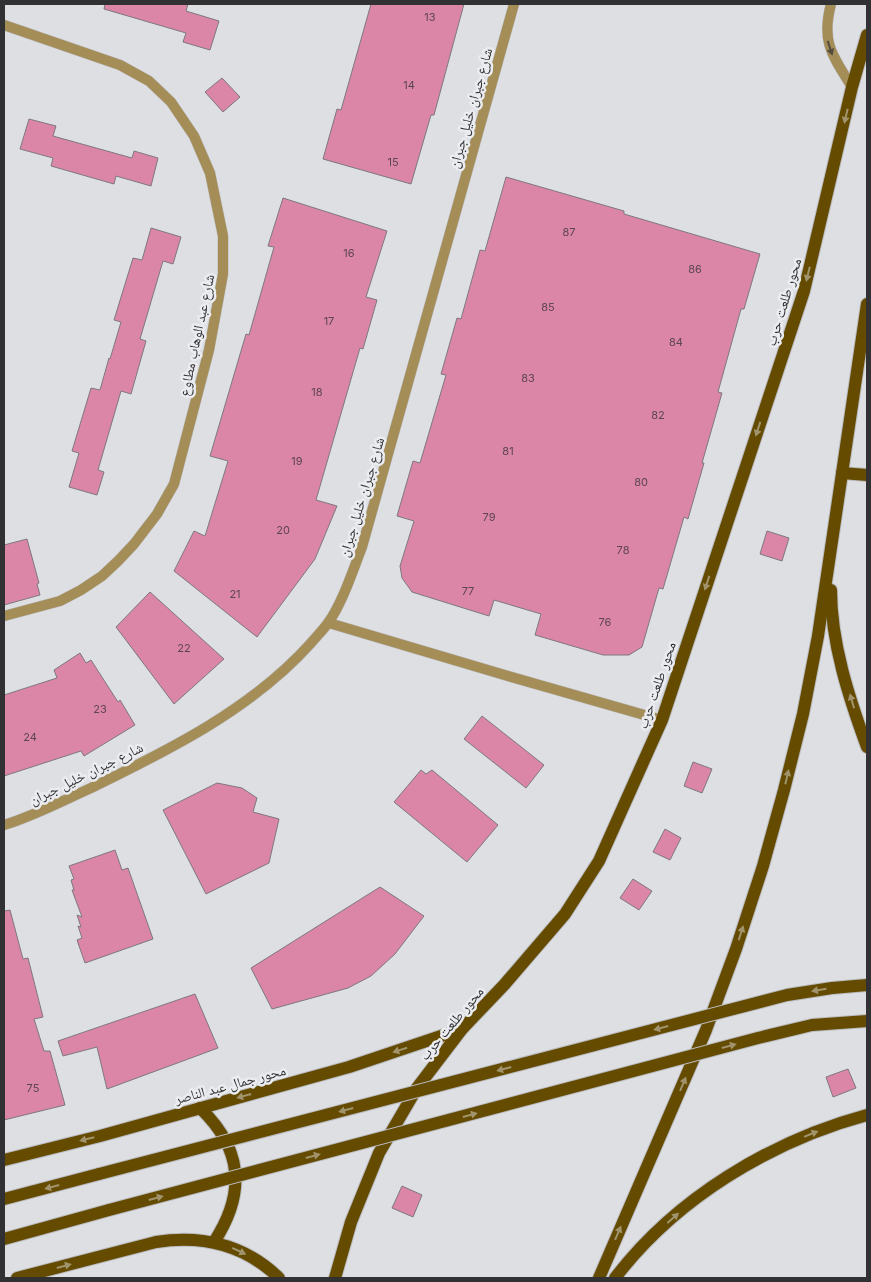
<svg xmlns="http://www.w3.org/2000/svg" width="871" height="1282" font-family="Inter,'Noto Naskh Arabic',sans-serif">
  <rect width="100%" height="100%" fill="#dedfe3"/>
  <g fill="#db86a6" stroke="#7d797b">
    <polygon points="105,4 188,4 186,11 219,21 210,50 183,42 186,33 104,9"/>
    <polygon points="371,4 464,4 434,115 431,115 411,184 323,159 337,109 341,110"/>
    <polygon points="222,78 240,97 223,112 205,92"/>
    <polygon points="29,119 56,126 53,136 132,158 134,151 158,158 151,186 116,176 114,184 51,166 53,158 20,149"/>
    <polygon points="506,177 624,211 624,214 760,254 744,309 741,309 718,392 722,393 702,463 704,463 688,519 684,517 663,589 659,588 642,647 629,655 603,655 535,635 541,614 494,600 489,616 412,592 402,578 400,566 414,521 397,516 413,461 420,463 446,375 441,374 457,318 461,319 480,250 485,251"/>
    <polygon points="283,198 387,231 366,297 377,300 363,349 360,348 316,500 337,506 315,559 257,637 174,571 194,531 205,536 228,461 210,456 246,334 249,335 274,247 268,246"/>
    <polygon points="151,228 181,237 173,264 163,261 140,339 146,341 131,394 121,391 98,470 104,472 97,495 69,487 79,453 72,451 91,388 100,390 109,358 110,359 121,322 114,320 133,258 142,260"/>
    <polygon points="767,531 789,538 782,561 760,554"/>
    <polygon points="27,539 39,583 37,584 40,595 4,605 4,545"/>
    <polygon points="150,592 224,659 174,704 116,627"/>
    <polygon points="80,653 86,663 91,660 118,702 120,700 135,725 84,756 81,751 4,776 4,695 57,678 54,670"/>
    <polygon points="482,716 544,765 526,788 464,739"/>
    <polygon points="693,762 712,769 702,793 684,786"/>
    <polygon points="421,770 426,774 432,770 498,825 467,862 394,802"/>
    <polygon points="217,783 242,788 257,798 253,812 279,819 269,863 206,894 163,810"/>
    <polygon points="665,829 681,838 670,860 653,852"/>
    <polygon points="115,850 122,870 128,868 153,939 85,963 77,940 82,938 78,926 81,927 77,915 82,917 72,890 74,890 71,880 74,879 69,866"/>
    <polygon points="633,879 652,891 639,910 620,898"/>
    <polygon points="380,887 424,916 395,954 371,976 348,988 272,1009 251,968"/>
    <polygon points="10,910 23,959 28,958 43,1017 34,1019 44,1051 50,1051 65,1105 4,1120 4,911"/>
    <polygon points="195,994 218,1048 107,1089 97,1047 63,1056 58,1041"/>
    <polygon points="848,1069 856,1088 833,1097 826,1077"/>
    <polygon points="402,1186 422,1195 413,1217 392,1208"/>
  </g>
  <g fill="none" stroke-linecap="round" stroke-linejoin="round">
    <g stroke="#bbbcc0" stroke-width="11">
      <g id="street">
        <path d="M831,4c-10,38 1,51 21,83"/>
        <polyline points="4,25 120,65 149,81 171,102 194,136 210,173 223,236 223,274 209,350 174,484 157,514 134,544 118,561 102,576 81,590 60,601 4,616"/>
        <polyline points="329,623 508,676 662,720"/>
        <path d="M4,825c30,-9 58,-24 87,-37 78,-38 161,-79 220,-145 5,-6 12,-13 17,-20 14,-19 25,-53 34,-76l152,-543"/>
      </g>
    </g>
    <g stroke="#bbbcc0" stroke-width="14">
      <g id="primary">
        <polyline points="842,473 867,475"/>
        <path d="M831,590c0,53 18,108 36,157"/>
        <path d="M200,1108c43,41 46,85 14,134"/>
        <polyline points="4,1160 100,1136 349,1067 462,1029"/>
        <polyline points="4,1199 99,1174"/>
        <polyline points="4,1239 109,1210"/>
        <path d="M17,1278l139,-36c46,-7 89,3 123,36"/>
        <polyline points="335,1278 351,1222 379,1153 417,1088 462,1029 504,985 565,914 599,861 662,720 804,291 852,87 867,35"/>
        <polyline points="599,1278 706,1030 736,949 763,866 784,790 803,714 818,636 867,304"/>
        <path d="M615,1278c61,-80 156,-137 252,-163"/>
      </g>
    </g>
    <use href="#street" stroke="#a48d57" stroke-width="10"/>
    <use href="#primary" stroke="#644b00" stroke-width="12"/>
    <g stroke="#bbbcc0" stroke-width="14" stroke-linecap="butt">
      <g id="primary-bridge">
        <polyline points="99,1174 787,995 832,988 867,985"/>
        <polyline points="109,1210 758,1038 812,1025 867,1021"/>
      </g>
    </g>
    <use href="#primary-bridge" stroke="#644b00" stroke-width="12"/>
  </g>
  <defs><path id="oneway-solid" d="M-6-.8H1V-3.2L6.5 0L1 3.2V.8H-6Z" transform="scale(1.25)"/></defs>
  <use fill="#544d3e" href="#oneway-solid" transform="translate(830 48) rotate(72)"/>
  <g fill="#a1936c">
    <use href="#oneway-solid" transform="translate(846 116) rotate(103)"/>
    <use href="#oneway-solid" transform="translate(808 274) rotate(104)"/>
    <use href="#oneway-solid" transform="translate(758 429) rotate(108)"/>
    <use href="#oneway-solid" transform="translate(707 583) rotate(108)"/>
    <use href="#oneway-solid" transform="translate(852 701) rotate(-106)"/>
    <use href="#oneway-solid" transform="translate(787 777) rotate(-77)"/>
    <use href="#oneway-solid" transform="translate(741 933) rotate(-72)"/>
    <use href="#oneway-solid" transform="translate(819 990) rotate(171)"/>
    <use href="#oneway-solid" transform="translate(661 1028) rotate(165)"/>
    <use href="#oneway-solid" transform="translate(729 1046) rotate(-15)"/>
    <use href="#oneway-solid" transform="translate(400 1050) rotate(162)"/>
    <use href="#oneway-solid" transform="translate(504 1069) rotate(165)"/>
    <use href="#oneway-solid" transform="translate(683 1084) rotate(-67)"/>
    <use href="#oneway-solid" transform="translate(244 1096) rotate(165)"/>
    <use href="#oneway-solid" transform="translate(346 1110) rotate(165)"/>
    <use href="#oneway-solid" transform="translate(470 1115) rotate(-15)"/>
    <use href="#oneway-solid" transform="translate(811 1134) rotate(-22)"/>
    <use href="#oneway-solid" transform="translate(87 1139) rotate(166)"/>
    <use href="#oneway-solid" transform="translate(313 1156) rotate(-15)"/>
    <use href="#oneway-solid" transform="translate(52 1187) rotate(165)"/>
    <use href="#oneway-solid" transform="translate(156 1198) rotate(-15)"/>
    <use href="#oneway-solid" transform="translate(673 1218) rotate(-41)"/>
    <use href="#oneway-solid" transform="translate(618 1233) rotate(-67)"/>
    <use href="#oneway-solid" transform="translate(239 1251) rotate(25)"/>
    <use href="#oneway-solid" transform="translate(64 1266) rotate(-15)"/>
  </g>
  <g text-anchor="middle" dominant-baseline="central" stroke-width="5" stroke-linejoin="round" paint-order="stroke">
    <g font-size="11" fill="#5c4650">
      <text x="430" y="17">13</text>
      <text x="409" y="85">14</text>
      <text x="393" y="162">15</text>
      <text x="569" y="232">87</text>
      <text x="349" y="253">16</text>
      <text x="695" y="269">86</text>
      <text x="548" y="307">85</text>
      <text x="329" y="321">17</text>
      <text x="676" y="342">84</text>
      <text x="528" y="378">83</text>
      <text x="317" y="392">18</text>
      <text x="658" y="415">82</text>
      <text x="508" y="451">81</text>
      <text x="297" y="461">19</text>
      <text x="641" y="482">80</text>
      <text x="489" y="517">79</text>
      <text x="283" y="530">20</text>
      <text x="623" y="550">78</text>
      <text x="468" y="591">77</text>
      <text x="235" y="594">21</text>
      <text x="605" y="622">76</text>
      <text x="184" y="648">22</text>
      <text x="100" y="709">23</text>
      <text x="30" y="737">24</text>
      <text x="33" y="1088">75</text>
    </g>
    <g font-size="14" fill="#313133" stroke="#ebecf0">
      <text transform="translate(470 108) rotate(-74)">شارع جبران خليل جبران</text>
      <text transform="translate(783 302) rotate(-73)">محور طلعت حرب</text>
      <text transform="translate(196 335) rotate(-78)">شارع عبد الوهاب مطاوع</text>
      <text transform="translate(361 497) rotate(-73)">شارع جبران خليل جبران</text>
      <text transform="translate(656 685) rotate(-71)">محور طلعت حرب</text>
      <text transform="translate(86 773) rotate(-26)">شارع جبران خليل جبران</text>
      <text transform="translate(451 1023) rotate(-50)">محور طلعت حرب</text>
      <text transform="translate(230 1084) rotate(-15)">محور جمال عبد الناصر</text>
    </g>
  </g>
  <rect width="871" height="1282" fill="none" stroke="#313133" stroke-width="10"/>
</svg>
